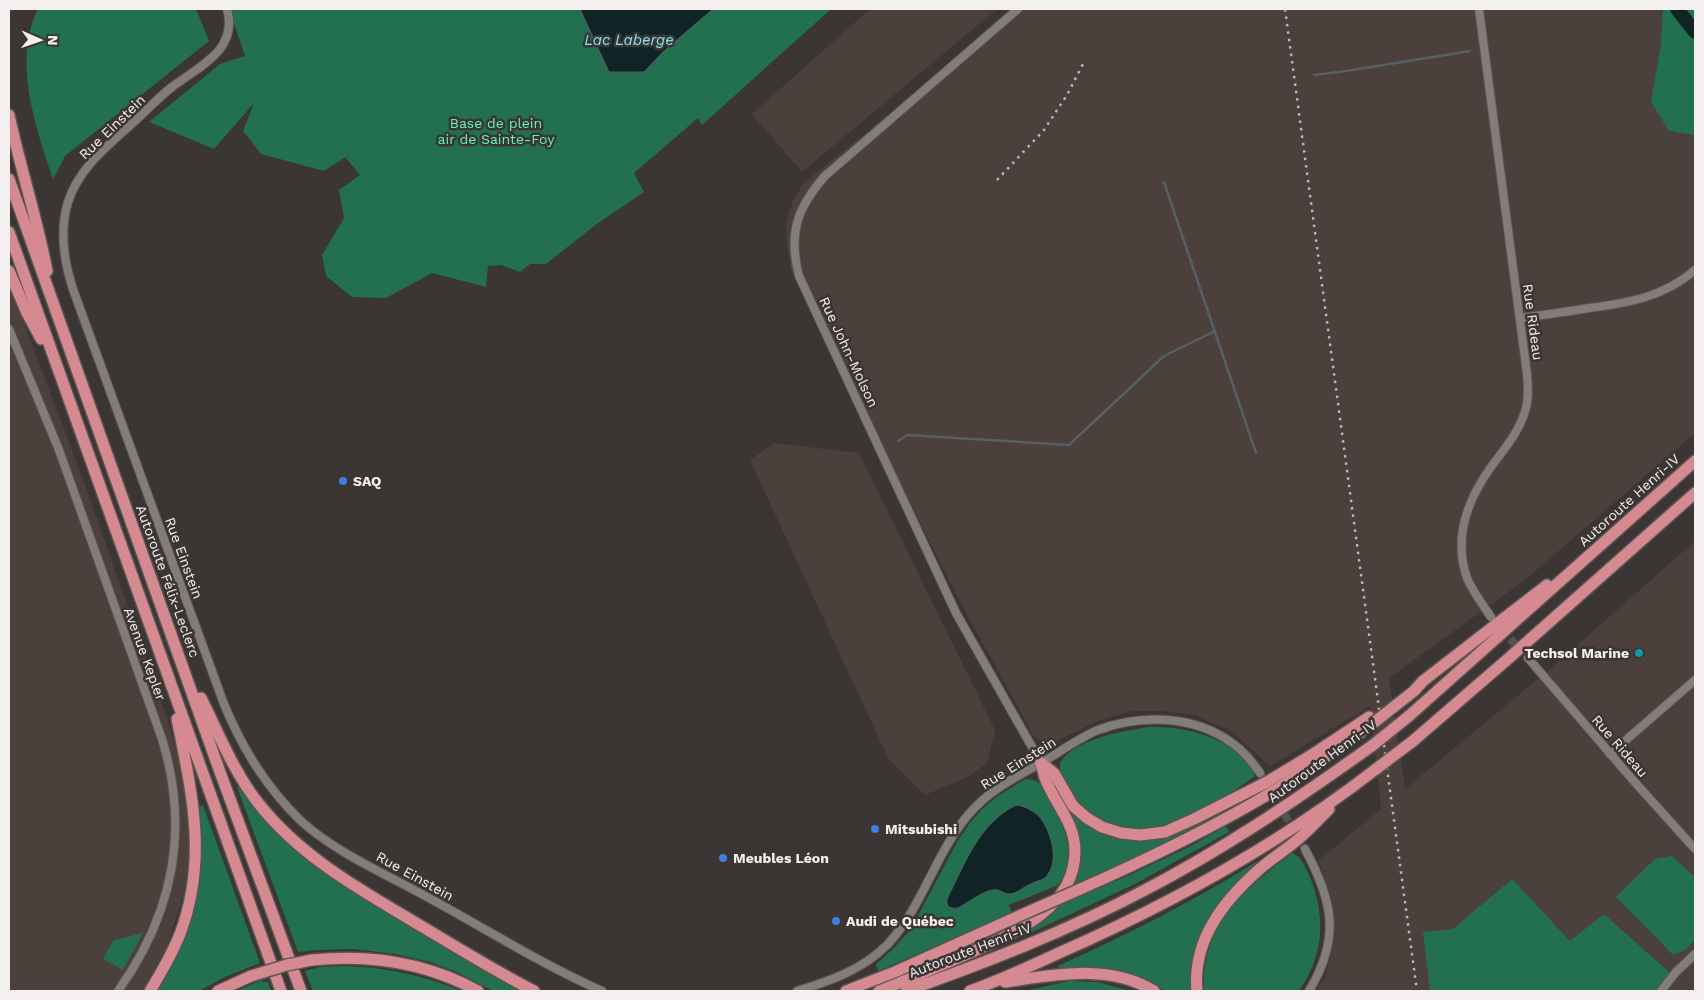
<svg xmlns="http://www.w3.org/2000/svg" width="1704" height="1000" font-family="'Work Sans',sans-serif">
  <rect width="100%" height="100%" fill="#3b3533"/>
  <g fill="#4b403c">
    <polygon points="870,9 997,9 802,172 752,114"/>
    <polygon points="1018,9 1695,9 1695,433 1525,580 1389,678 1405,789 1550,669 1695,541 1695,991 1315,991 1326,975 1332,949 1334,925 1331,897 1318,861 1381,809 1370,706 1270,766 1231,731 1195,715 1161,711 1133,711 1100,720 1047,746 1033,735 961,603 791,270 787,244 786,224 793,200 804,183"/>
    <polygon points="9,286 21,315 84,482 168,721 181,769 189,817 190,837 189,854 185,890 167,946 143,991 9,991"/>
    <polygon points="775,443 859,453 995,730 987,763 968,777 925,795 888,758 750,460"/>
  </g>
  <g fill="#227050">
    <path d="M38,9h158l13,32 -144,115 -12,23c-17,-52 -41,-118 -15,-170z"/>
    <polygon points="229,9 831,9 702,125 698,118 634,173 644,192 594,226 546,264 530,264 520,272 501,265 488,266 486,287 432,273 386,298 352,297 326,276 322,255 344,218 339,190 360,175 346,158 349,155 324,171 261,154 243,131 254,103 214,149 149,122 220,64 245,56"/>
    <polygon points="1663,9 1695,9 1695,134 1693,135 1669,131 1651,102 1661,44"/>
    <path d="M1149,727c38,-1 88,11 106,49 -48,35 -127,86 -176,27 -10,-11 -21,-25 -19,-40 14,-24 63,-32 89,-36z"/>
    <path d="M1025,779c5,0 10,1 14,4 6,5 9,13 13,20 12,23 29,62 4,83l-47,19 3,8 -134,58 -2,-7 17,-15 18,-20 47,-89 12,-17 11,-13 14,-12z"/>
    <polygon points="240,786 267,823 312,865 524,991 493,991 457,972 430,962 396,954 353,949 316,950 298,952 237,787"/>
    <path d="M203,805l57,158 -35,14 -26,14h-42c11,-20 23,-40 31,-62 14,-39 14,-81 10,-122z"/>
    <path d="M1074,813c44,41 86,30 136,6l1,2 -83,40 -58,25v-69z"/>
    <polygon points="1226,826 1229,832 1135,884 1024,936 1022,933 1057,906 1132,874 1191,846"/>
    <path d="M1292,853c9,3 14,15 18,24 16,41 14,78 -11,114h-95c-3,-68 39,-100 88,-138z"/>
    <polygon points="1672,856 1695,877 1695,940 1685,950 1673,955 1616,897 1655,859"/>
    <path d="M1256,862l3,4 -35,33 -31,92h-28l-19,-11 -31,-9 -55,-1 -2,-4c68,-31 134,-64 198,-104z"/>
    <polygon points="1512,879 1570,941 1604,914 1670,973 1656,991 1430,991 1423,932 1453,929"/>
    <polygon points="143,933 123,970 103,959 114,940"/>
    <path d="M344,966c42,1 78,9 117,25h-148l-8,-20 15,-4z"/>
    <polygon points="262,980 263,982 268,982 271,991 236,991"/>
    <polygon points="1069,981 1097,982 1131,991 1024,991"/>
  </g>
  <g fill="#102327" stroke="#546063">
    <polygon points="580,9 713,9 664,51 644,72 609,72"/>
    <path d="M1016,805c8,0 22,8 26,15 10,15 18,43 3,58 -4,3 -10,3 -14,6 -7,2 -14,10 -21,10 -9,0 -9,-7 -22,-3 -10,4 -21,12 -30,17 -8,1 -12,-1 -11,-9 17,-34 32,-76 69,-94z"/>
  </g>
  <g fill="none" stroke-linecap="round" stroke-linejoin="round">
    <g stroke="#546063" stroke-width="2.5">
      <polyline points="1314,75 1346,71 1470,51"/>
      <polyline points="1164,182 1256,453"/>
      <polyline points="898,441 907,435 1069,445 1164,356 1215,331"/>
    </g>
    <polyline stroke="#102327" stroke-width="14" points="1677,9 1695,32"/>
    <g stroke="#57514f" stroke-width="8" stroke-dasharray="8 4" stroke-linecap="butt">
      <polyline points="1502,630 1528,658"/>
      <polyline points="1260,773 1305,849"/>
    </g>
    <g stroke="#595452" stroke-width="10">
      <g id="minor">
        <path d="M227,9c4,14 2,28 -7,40 -12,15 -32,26 -48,38 -13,10 -24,22 -36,33 -26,24 -57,47 -68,82 -9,30 -4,61 6,90l150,412c18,44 41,82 76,116 34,32 88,55 129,78 57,31 114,67 173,93"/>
        <path d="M1018,9l-193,167c-28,32 -37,57 -26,100l157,337 85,150"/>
        <path d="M1479,9l48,365c1,11 2,23 -1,34 -6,23 -21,40 -35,59 -23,32 -38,71 -24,111 6,14 16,27 24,39"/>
        <path d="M1520,318c23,-3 46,-6 69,-10 39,-5 75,-11 106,-38"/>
        <path d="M9,329l50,121 103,289c28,91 11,175 -44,252"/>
        <polyline points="1528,658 1632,779 1695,849"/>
        <polyline points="1610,754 1695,680"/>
        <path d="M1305,849c28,52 36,89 4,142"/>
        <path d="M797,991c33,-10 65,-21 90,-46 36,-38 48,-92 82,-131 20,-24 47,-37 74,-52 18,-11 36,-24 55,-32 44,-16 96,-15 134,13 12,8 20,19 28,30"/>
        <polyline points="1661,991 1676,972 1695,954"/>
      </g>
    </g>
    <g stroke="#595452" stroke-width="14">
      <g id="highway">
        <path d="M9,115c11,52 28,103 38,156"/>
        <polyline points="9,179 220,772 301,991"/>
        <polyline points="9,232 281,991"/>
        <polyline points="9,271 27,313 41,339"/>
        <polyline points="1423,681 1547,585"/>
        <path d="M201,698c18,36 33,75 58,106 42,53 100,85 157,119 39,23 77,47 118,68"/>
        <polyline points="1409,716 1695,461"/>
        <polyline points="1413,741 1509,658 1695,493"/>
        <polyline points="1041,763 1054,773 1073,806 1087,818 1102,827 1121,833 1140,835 1165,832 1194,819 1267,782 1310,756 1369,717"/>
        <path d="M1078,890c70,-31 139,-64 204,-104 27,-17 53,-36 79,-54"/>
        <path d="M312,960c58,-6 115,3 166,31"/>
        <path d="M1005,982c50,-7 104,-19 149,9"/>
        <path d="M150,991c11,-18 22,-37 30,-57 28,-74 12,-141 -3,-215"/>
        <polyline points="218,991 251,976"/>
        <polyline points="846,991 897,971 1010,920"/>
        <path d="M879,991c28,-11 56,-23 84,-35 46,-21 112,-45 112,-105 0,-29 -21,-48 -30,-73 -2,-5 -2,-10 -4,-15"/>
        <path d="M906,991c81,-29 161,-60 237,-100 81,-42 156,-93 230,-146"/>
        <path d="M970,991c31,-11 61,-25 91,-39 109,-48 221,-110 315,-183"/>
        <path d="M1197,991c-5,-52 28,-92 65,-124 11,-9 23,-17 34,-26 12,-10 22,-21 33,-32"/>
      </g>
    </g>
    <use href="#minor" stroke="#837d7a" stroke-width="8"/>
    <use href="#highway" stroke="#d58990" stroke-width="11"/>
    <g stroke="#bdb8b7" stroke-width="2.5" stroke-dasharray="2.5 5" stroke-linecap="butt">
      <polyline points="1285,9 1417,991"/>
      <polyline points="997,180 1044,130 1067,95 1084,62"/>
    </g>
    <g stroke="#595452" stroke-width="14" stroke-linecap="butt">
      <g id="highway-bridge">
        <polyline points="1372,724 1414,691 1423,681"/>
        <polyline points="1373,745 1409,716"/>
        <polyline points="1376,769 1413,741"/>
        <polyline points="1010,920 1078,890"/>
        <polyline points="251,976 287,965 312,960"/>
      </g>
    </g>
    <use href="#highway-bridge" stroke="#d58990" stroke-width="11"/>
  </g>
  <g fill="#3f7fe0" stroke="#3b3533" stroke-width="2">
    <circle cx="343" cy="481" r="5"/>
    <circle cx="875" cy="829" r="5"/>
    <circle cx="723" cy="858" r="5"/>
    <circle cx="836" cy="921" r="5"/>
  </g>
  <circle fill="#0f9aa8" stroke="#3b3533" stroke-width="2" cx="1639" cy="653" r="5"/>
  <g text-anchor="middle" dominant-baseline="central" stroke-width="5" stroke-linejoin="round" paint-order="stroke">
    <g font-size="14" fill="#60f6b6" stroke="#3b3533">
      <text x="496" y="123">Base de plein<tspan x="496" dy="16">air de Sainte-Foy</tspan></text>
    </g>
    <g font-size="14" fill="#f4f0ef" stroke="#3b3533">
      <text transform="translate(112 127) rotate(-44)">Rue Einstein</text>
      <text transform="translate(1533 322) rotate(82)">Rue Rideau</text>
      <text transform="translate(849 352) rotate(65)">Rue John-Molson</text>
      <text transform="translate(1629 500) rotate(-42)">Autoroute Henri-IV</text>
      <text transform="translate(184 558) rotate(70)">Rue Einstein</text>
      <text transform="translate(168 581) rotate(70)">Autoroute Félix-Leclerc</text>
      <text transform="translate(145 654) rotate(70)">Avenue Kepler</text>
      <text transform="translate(1620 746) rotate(49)">Rue Rideau</text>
      <text transform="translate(1322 761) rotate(-36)">Autoroute Henri-IV</text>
      <text transform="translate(1018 763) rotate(-32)">Rue Einstein</text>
      <text transform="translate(415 876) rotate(29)">Rue Einstein</text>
      <text transform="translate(970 950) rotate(-21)">Autoroute Henri-IV</text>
    </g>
    <g font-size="14" font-weight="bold" fill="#f4f0ef" stroke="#3b3533" text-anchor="start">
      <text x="353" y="481">SAQ</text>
      <text x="1629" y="653" text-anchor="end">Techsol Marine</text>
      <text x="885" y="829">Mitsubishi</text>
      <text x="733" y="858">Meubles Léon</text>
      <text x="846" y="921">Audi de Québec</text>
    </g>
    <g font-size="15" font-style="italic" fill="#83e3f6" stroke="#3b3533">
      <text x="629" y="40">Lac Laberge</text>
    </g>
  </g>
  <rect width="1704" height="1000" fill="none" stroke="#f4f0ef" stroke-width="20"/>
  <g transform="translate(40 40) rotate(92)" stroke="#3b3533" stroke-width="4" paint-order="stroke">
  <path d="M0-4L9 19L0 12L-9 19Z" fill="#f4f0ef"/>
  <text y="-8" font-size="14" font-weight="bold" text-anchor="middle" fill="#f4f0ef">N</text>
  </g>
</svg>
